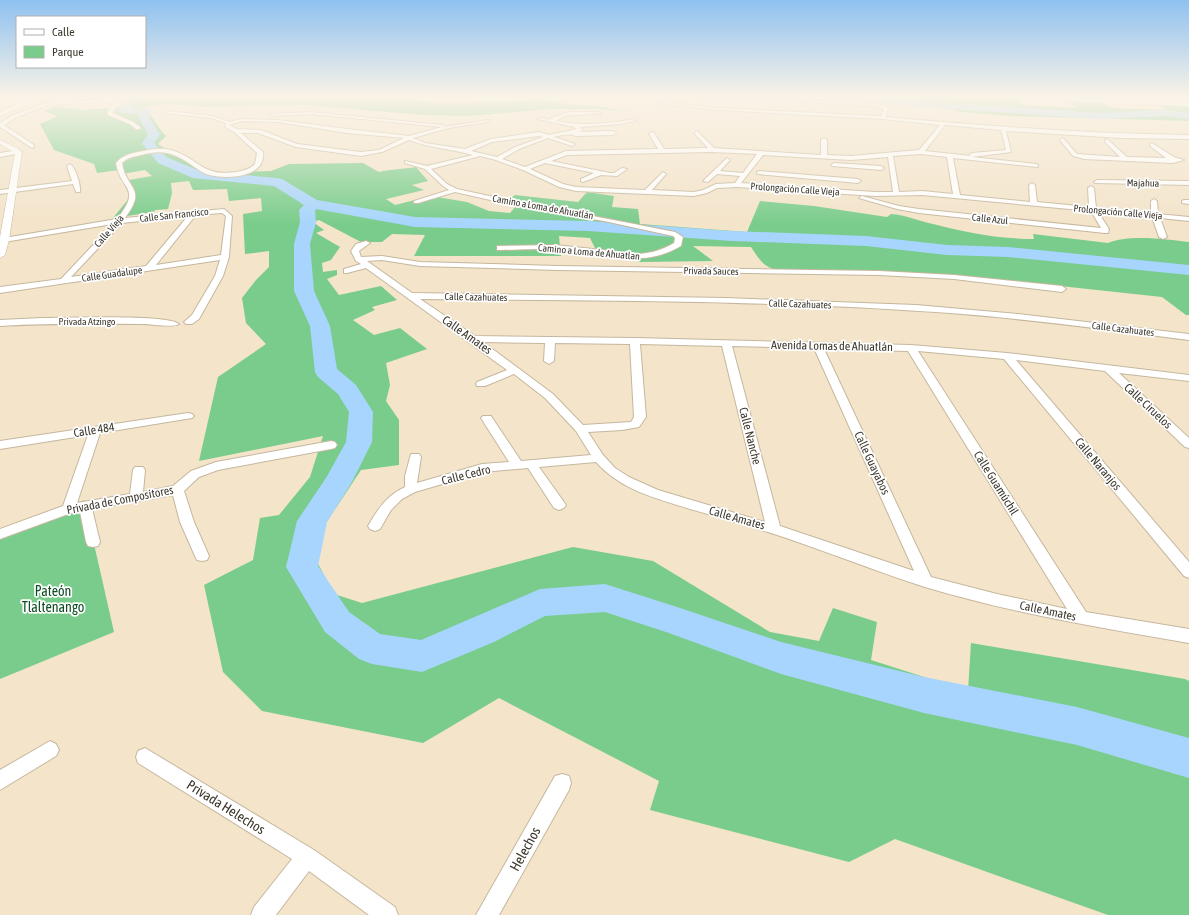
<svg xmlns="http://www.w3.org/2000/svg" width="1189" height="915" font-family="'Asap Condensed',sans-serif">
  <rect width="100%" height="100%" fill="#f3e4ca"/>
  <g fill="#79cc8b">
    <path d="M112,97h274l58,6 102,-3 21,4 29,2 33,6 -29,-3h-51l-80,7 -45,-1 -119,-10 -101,2 -41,-3 -20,3c11,9 13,19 23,29l-8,8 47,29 66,-2 18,-7 74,-1 16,9c13,-3 24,-3 37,-5l12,14 -16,4 12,5 -38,9 9,6 36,-9 36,6 22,9 21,2 6,-7 -13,-3 12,-8 63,7 9,-10 27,4 -2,11 26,2 2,15 107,8 13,-31 54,5 73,11 4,-3c15,1 27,7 42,10 35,9 65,15 101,15l-1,-5 75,9c20,-9 59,-4 81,-1v73h-3l-24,-18 -149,-16 -235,-11c-15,-3 -18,-10 -27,-23l-58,-1 20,15 -75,1 -5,-7 -38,-7 -5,-10 -31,-2 2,20h-147l11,-21 -33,-1 -10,8h-21l-42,-22 -6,2 11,8 -8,3 24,14 -9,13 -9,3 1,9 14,-2v5l-10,4 12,16 42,-9 16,14 -25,7 3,3 -22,10 21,15 26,-7 27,21 -41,14 4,22 -4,16 13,19v45l-38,5 -45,68v22l18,34 28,9 211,-56 80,14 117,71 49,9 14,-33 44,14 -6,38 97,31 3,-48 214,36 4,2v234h-81l-213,-76 -46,23 -199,-52 9,-29 -160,-83 -76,45 -161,-32 -39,-39 -19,-87 49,-25 7,-42 19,-3 31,-38 13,-41 -124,25 19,-84 48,-33 -20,-21 -4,-25 14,-18 13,-13v-16l-24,3 -2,-40 19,-3 -1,-13 -32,3 -2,-12 -34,1 -4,-9 -18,2 1,10 -4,16 -13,1 -1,2 -41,6 17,-21 -7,-16 29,-5 -7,-6 -23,4 -3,-4 -22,3 -3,-9 -40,-14 -14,-26 18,-8 -15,-5 13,-5 26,4 40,-3 7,-7z"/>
    <polygon points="825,97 885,97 916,101 920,97 1016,99 1024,105 1077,108 1067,101 1100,102 1113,108 1165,110 1159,104 1189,105 1189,121 1012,116 962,112 943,107 912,105 865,98"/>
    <polygon points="84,500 114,632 0,679 0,531 69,509"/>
  </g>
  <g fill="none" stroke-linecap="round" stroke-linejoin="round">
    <g fill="#a7d5fd" fill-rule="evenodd">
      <path d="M65,97h21c-5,5 -16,5 -21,0z"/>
      <path d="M117,97c8,0 14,-1 19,6l-4,5 19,1 1,2 -3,7 11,16 -6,9 12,14 34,14 77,7 5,1 35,21 98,17 173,4 144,10 134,5 81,9 61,2 181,18v10l-181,-18 -61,-2 -81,-9 -134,-5 -144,-10 -173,-4 -99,-18 -1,2 1,11 -6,22 4,47 16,35 7,43 19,16 17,27 -1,30 -20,40 -25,40 -9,44 31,46 31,22 41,6 119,-51 65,-5 72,23 104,35 143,35 153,30 112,31v40l-112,-33 -153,-32 -143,-39 -112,-41 -64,-21 -60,4 -51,26 -72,30 -50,-8 -13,-5 -34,-27 -39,-65 11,-46 29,-43 20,-36 3,-30 -11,-18 -20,-17 -3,-5 -5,-46 -16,-35v-47l6,-22 -1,-12 5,-5 -30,-19 -81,-8 -35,-15 -16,-20 6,-9 -9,-16 1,-4 -20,-1 -1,-2 6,-7z"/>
      <polygon points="830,97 886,97 918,101 1101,113 1166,110 1189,113 1189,119 1166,116 1101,119 918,107 870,101 835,100"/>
    </g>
    <g stroke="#c5b79e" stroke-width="2">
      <g id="minor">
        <path d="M695,97l26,3h82l73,4 12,3 -2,10c101,9 201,17 303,18v4l-67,-1 -116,-7 5,21 -39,5 64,7 2,1v2l-85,-9 7,37 70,7 -1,-17 3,-2 3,2 2,17 52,5 -1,-19 3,-2 3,2 2,20 55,5v-12l3,-2 3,2 1,13 31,3v4l-29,-3 7,19 -4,2 -4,-2 -7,-20 -54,-5 11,17 -1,4h-3l-186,-20 -22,-4 -38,-11 3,-2 37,10 20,3 182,19 -10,-17 -169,-16 -47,1 -138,-9 -20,1 -10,5 -13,3 -118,-5 -17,-4 -36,-17 -27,-10 -16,-4 -49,13 16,15 10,5c72,16 145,28 218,43l8,5 -2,9c-38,23 -76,8 -117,4 -21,-2 -43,0 -64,0h-3v-4l59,-1 82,9c14,-1 24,-4 36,-11l1,-5 -2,-2 -69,-15 -78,-13 -71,-16 -37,11h-4v-2l35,-11 -6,-4 -18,-17 -20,-6v-2l22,5 46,-11c-21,-6 -43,-7 -64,-15l-27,12 -21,4 -65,-9 -38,-14h-17l22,19c3,27 -39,28 -57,22 -5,-2 -8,-5 -13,-8 -18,-13 -30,-17 -52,-11 -7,2 -13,2 -19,8 4,27 26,24 3,55l99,-9 8,7 -3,41 -6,19 -24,43 -7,5h-6l-2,-2 8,-7 23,-39 5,-16 -220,33v-6l61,-8 52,-55 -109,18 -4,-2 4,-2 113,-19c26,-33 3,-28 -1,-56 6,-7 13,-9 22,-11 11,-2 21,-5 33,-2 28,8 30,27 65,22 7,-1 14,-3 19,-8l2,-11 -23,-21 -9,-5 1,-4 -15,-5 -46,-5 2,-2 45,5 18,6 12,-3 36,1 69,9 62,7 33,-9 -131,-13 -40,2 -2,-1 2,-1 40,-2 131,13 2,2 45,-7 -2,2 -38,6 -36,10 12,5 40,6 26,-10 48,-7 10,3 28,-6 -3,-2 -36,-8 2,-1 11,2v-2l18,-6h30l2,1 -37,3 -8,5c26,5 53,3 79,-2l2,1 -16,4 -41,3 3,4 -7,1 37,-1 3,2 -3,2 -37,1c-8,-3 -14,-1 -22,1l21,7 -3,2 -24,-8 -29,11 -17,10 23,8 41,-16 92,-2 -9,-15 3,-2 2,1 10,16 44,-1 -14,-15 3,-2 17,17 107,7v-15l3,-2 3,2v15l24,1 68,-6 21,-25 -57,-6 -165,-9 -60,-7 2,-1 58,6 163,8 3,-7 -8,-3 -73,-4h-82zM242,121l36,1 69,11 57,5 -25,12 -18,2 -64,-8 -36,-14 -24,-1 -8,-4zM945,125l56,5 5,20 -34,3 -3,2 2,1 -46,-5zM539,136l4,1 -28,10 -18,10 -26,-6 21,-9zM712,152l45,2 -14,19 -23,-2 10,-11 -3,-2 -24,23 5,1 9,-8 23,2 -5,7 -19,1 -13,6 -9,2 -42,-2 14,-16 -3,-2 -18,18 -69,-3 -13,-3 -33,-15 15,-6 49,10 -13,6v2l2,1 18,-7 16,1 10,-7 -5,-1 -8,5h-4l-59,-12 16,-6zM921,154l26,3 6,37 -31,-3 -23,1 -6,-36zM763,155l88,5 37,-3 5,35h-18l-134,-9zM222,213l4,3 -5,39 -65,10 40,-50zM188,216l-42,50 -75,11 51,-54z"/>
        <polygon points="1152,97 1162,97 1189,102 1189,104"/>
        <polygon points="111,99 119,103 112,113 133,122 140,127 140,129 136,129 130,124 108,115 108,111 114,104 107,102 48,105 17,117 4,125 34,145 34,147 32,148 0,127 0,123 13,115 47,103"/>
        <polygon points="1063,138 1077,154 1120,157 1105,142 1105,140 1107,139 1127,157 1166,158 1150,146 1150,144 1152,143 1174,157 1184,160 1173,163 1084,159 1073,156 1060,140"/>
        <polygon points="19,150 22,152 21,153 0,157 0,153"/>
        <polygon points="834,163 881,166 884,168 881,170 832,166 831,165"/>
        <path d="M70,164c6,4 11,22 10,28h-4l-3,-8 -73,10v-4l72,-9 -5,-15z"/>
        <polygon points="759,171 858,179 861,181 858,183 757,174 757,172"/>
        <polygon points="1097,180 1189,181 1189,185 1095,183 1094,182"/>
        <polygon points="1184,200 1189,200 1189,204 1182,203 1182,201"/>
        <path d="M366,241l4,2 -11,8 2,6 21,-1 38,6 138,4 321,5 75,4 108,11 4,3 -4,3 -108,-13 -75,-4 -321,-5 -138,-4 -38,-6 -15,1 45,32 314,5 190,7 102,9 171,20v6c-79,-10 -159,-21 -239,-27 -176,-13 -354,-12 -530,-14l55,37 160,2 276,7 96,8 182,22v6l-70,-8 70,65v10l-4,-1 -80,-76 -89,-11 173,202v16l-5,-2 -180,-217 -86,-8 168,261 103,17v14c-89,-15 -177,-30 -264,-56 -53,-17 -104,-38 -157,-55 -26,-8 -52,-16 -78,-23 -35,-11 -69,-19 -94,-47l-57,5 27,38 -2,3 -5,2 -5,-2 -26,-40 -45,4 -68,20 -13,7 -11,11 -11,19 -5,2 -5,-2 -2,-3c11,-18 17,-29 37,-39v-11l6,-22h8l2,3 -4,26 65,-19 27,-2 -28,-44 2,-2h8l30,45 70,-6 -15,-24 -31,-33 -31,-24 -29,12h-8l-1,-2 1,-2 30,-12 -141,-102 -19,5h-3v-4l17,-5 -5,-3 -5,-10 5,-7zM483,342l62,1 -1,18 5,3 5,-3 1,-18 75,1 4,73 -3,5 -48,3 -30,-31zM640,344l82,2 43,176 -107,-32 -29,-13 -14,-9 -12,-13 -15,-23 34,-2 17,-3 7,-10zM732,346l82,2 100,223 -134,-45zM824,349l84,2 159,258 -70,-15 -66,-17z"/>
        <path d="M42,318c20,0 127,-4 137,6 -5,4 -28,0 -36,0 -48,0 -95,-1 -143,2v-6z"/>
        <polygon points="188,413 192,414 194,416 192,418 100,433 77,503 130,494 133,470 135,467 143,467 145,470 143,492 173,486 191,471 216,462 331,441 335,442 337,445 335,448 331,449 218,470 199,477 184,491 194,522 209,556 207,560 202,561 197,560 195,556 180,522 173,495 92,509 100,542 98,546 93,547 88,546 86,542 80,512 71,513 0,539 0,529 63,506 88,435 0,449 0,441"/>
        <polygon points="50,741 56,744 59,750 56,756 0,790 0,770"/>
        <polygon points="145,748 314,850 395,907 398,915 369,915 309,871 276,915 251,915 254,907 292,859 138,763 136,757 138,751"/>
        <polygon points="562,774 569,776 571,783 569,790 499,915 476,915 555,776"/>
      </g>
    </g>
    <g stroke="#c5b79e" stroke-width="1">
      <g id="tertiary">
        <polygon points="34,97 42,97 0,116 0,112"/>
        <polygon points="1006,97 1051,97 1189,102 1189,106 1009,99"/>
        <polygon points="0,140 17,148 22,152 9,240 5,255 0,258 0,237 15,153 0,144"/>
      </g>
    </g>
    <use href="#minor" fill="#fff" fill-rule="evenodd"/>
    <use href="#tertiary" fill="#fff" fill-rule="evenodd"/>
  </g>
  <linearGradient id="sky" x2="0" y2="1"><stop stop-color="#8ec1f0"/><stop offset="0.43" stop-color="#faf3e7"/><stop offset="1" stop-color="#faf3e7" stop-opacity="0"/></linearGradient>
  <rect width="1189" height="225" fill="url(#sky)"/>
  <g text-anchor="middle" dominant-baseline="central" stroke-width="3.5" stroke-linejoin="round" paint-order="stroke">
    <g font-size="10" fill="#3d382d" stroke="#fff">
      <text transform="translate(1143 183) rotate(1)">Majahua</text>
      <text transform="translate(795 189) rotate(4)">Prolongación Calle Vieja</text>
      <text transform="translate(543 207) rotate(10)">Camino a Loma de Ahuatlán</text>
      <text transform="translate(1118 212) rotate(5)">Prolongación Calle Vieja</text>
      <text transform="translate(174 215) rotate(-6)">Calle San Francisco</text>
      <text transform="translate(990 219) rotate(6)">Calle Azul</text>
      <text transform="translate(109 231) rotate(-49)">Calle Vieja</text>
      <text transform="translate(589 252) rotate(5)">Camino a Loma de Ahuatlan</text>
      <text transform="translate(711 271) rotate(1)">Privada Sauces</text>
      <text transform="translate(112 274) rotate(-8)">Calle Guadalupe</text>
      <text transform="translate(476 297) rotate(1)">Calle Cazahuates</text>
      <text transform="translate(800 304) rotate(2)">Calle Cazahuates</text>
      <text x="87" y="321">Privada Atzingo</text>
      <text transform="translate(1123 329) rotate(7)">Calle Cazahuates</text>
    </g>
    <g font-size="12" fill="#3d382d" stroke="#fff">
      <text transform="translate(467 335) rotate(35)">Calle Amates</text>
      <text transform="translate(832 346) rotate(1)">Avenida Lomas de Ahuatlán</text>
      <text transform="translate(1148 406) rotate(43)">Calle Ciruelos</text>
      <text transform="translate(94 430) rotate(-9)">Calle 484</text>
      <text transform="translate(750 436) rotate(76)">Calle Nanche</text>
      <text transform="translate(872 463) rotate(65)">Calle Guayabos</text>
      <text transform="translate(1098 464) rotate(50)">Calle Naranjos</text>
      <text transform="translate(466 475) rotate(-14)">Calle Cedro</text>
      <text transform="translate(996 483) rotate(58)">Calle Guamúchil</text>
      <text transform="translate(120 500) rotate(-11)">Privada de Compositores</text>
      <text transform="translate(737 518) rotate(16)">Calle Amates</text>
      <text transform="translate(1048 611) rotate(12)">Calle Amates</text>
    </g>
    <g font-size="14" fill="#0e4c22" stroke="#fff">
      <text x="53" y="591">Pateón<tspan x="53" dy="16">Tlaltenango</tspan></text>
    </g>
    <g font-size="14" fill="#3d382d" stroke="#fff">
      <text transform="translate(226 807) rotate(32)">Privada Helechos</text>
      <text transform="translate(525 849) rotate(-61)">Helechos</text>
    </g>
  </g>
  <rect x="16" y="16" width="130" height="52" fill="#ffffff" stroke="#b1afab"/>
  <rect x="24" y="29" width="20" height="6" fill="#ffffff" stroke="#b1afab"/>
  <text x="52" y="36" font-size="12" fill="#3d382d">Calle</text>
  <rect x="24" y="46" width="20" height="12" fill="#79cc8b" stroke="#b1afab"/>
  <text x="52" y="56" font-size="12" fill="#3d382d">Parque</text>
</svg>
